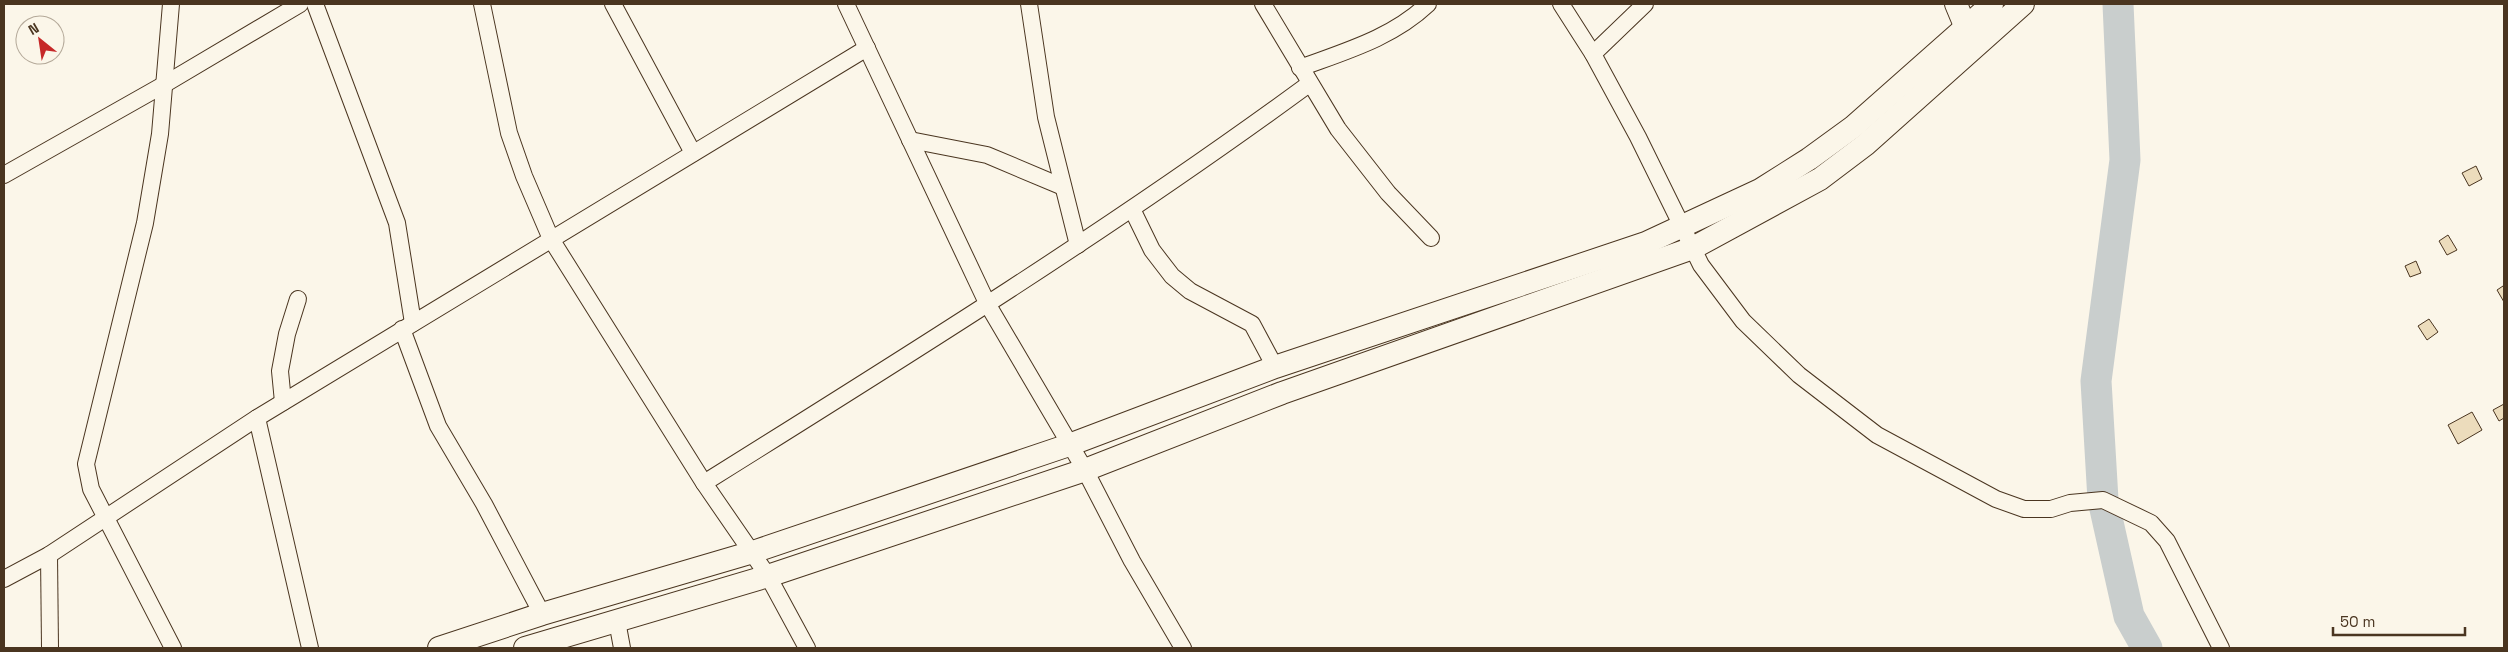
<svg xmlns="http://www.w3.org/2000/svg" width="2508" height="652" font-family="'Space Grotesk',sans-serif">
  <rect width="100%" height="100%" fill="#fbf6e9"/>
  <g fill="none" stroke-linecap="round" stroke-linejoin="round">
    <polyline stroke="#c9cecd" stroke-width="31" points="2118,4 2125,160 2096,381 2103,500 2129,616 2147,648"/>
  </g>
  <g fill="#ecdcbc" stroke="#4a3520">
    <polygon points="2476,166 2482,179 2469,186 2462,173"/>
    <polygon points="2448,235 2457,250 2447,255 2439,241"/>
    <polygon points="2416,261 2421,273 2410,277 2405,266"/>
    <polygon points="2503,286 2504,288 2504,302 2497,290"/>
    <polygon points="2429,319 2438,332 2427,340 2418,326"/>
    <polygon points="2504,404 2504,418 2499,421 2493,410"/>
    <polygon points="2472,412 2482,430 2458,444 2448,425"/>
  </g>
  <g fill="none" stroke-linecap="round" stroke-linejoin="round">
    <g stroke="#4a3520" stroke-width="18">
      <g id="street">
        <polyline points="171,4 160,134 145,223 86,464 91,489 173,648"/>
        <polyline points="315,4 397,223 413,323"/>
        <polyline points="482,4 509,133 524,176 551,239 704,483 768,576 807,648"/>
        <polyline points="613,4 693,153"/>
        <polyline points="846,4 988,305 1085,470 1132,561 1183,648"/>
        <polyline points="1029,4 1046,117 1078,245"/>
        <polyline points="1263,4 1338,129 1388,193 1431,238"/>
        <polyline points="1561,4 1593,54 1638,137 1701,265 1743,321 1799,375 1877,435 1996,499 2024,509 2051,509 2070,503 2103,500 2151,523 2167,541 2221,648"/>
        <polyline points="1593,54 1645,4"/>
        <path d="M1300,68c46,-17 92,-30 128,-64"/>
        <polyline points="910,140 987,155 1063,187"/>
        <polyline points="4,175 165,84 300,4"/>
        <polyline points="1132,209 1152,250 1172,276 1190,291 1252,324 1275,367"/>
        <polyline points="402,329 438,426 484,504 542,614"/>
        <polyline points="283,402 280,371 287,334 298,299"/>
        <polyline points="257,418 310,648"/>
        <path d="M704,483c205,-128 410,-256 605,-399"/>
        <polyline points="49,555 50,648"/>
        <polyline points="4,579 49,555 257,418 867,48"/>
        <polyline points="617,621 622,648"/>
      </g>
    </g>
    <g stroke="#4a3520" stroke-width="24">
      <g id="secondary">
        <polyline points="1956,4 1971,40"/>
        <polyline points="439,648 542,614 753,552 1069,445 1275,367 1646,243 1760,190 1809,159 1853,127 1992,4"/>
        <polyline points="525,648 768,576 1085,470 1282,393 1693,248 1820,179 1865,145 2023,4"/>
      </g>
    </g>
    <use href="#street" stroke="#fbf6e9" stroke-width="16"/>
    <use href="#secondary" stroke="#fbf6e9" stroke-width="22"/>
  </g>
  <rect width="2508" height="652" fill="none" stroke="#4a3520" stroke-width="10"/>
  <g transform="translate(40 40) rotate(330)"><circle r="24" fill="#fbf6e9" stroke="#b4a999"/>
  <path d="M0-4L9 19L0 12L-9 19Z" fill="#c62828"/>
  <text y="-8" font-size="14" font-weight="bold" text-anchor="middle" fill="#4a3520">N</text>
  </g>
  <path d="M2333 627v8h132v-8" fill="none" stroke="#4a3520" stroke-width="2.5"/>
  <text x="2340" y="627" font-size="15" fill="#4a3520" stroke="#fbf6e9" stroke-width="4" paint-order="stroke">50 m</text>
</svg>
